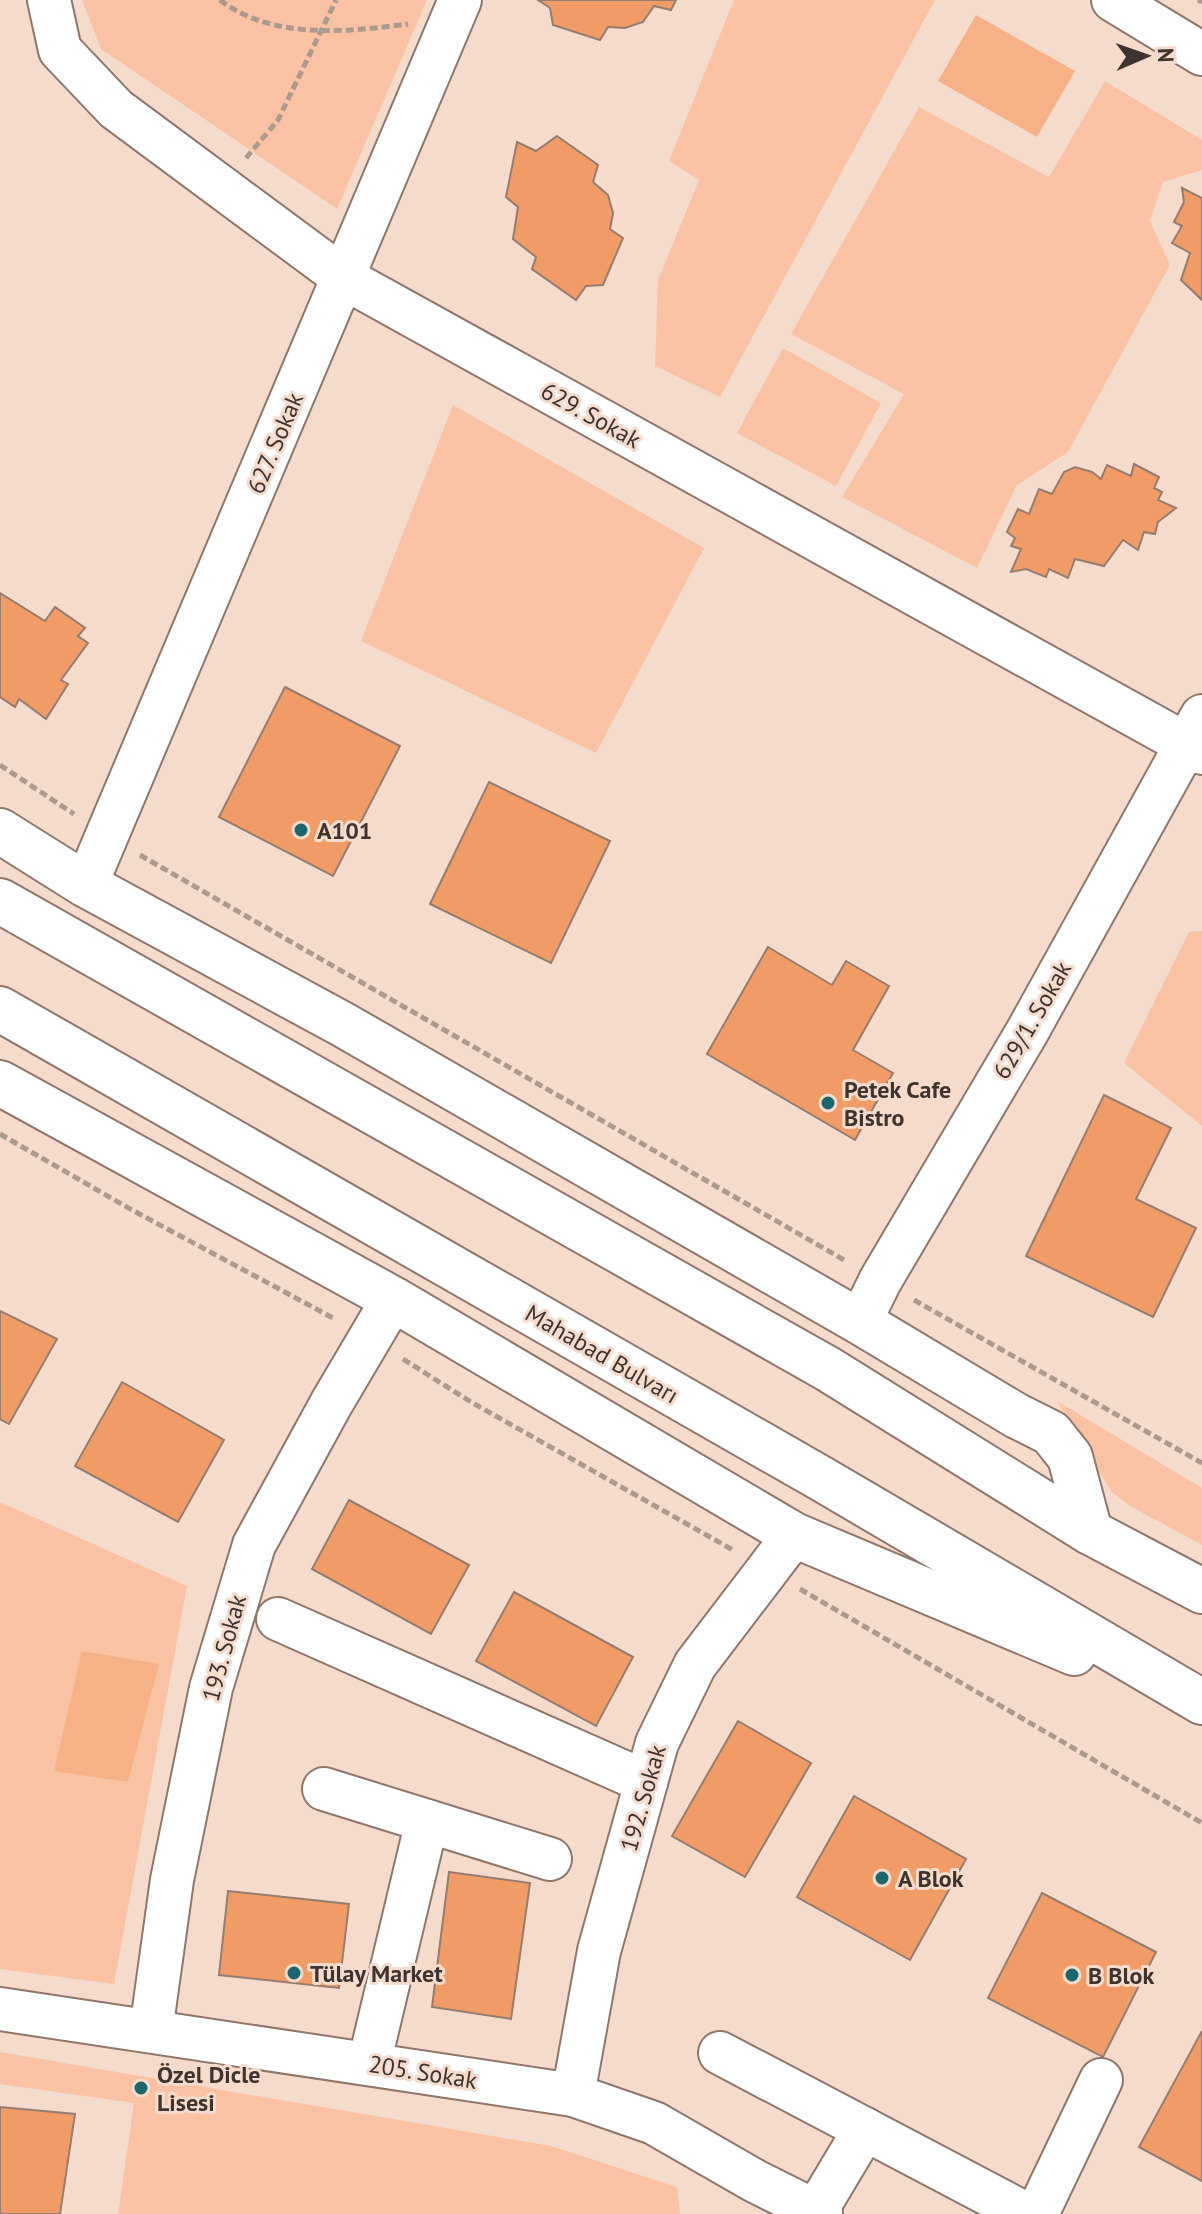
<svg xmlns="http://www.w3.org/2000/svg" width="1202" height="2214" font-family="'PT Sans',sans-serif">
  <rect width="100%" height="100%" fill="#f5dbcc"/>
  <g fill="#f9c3a3">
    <polygon points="82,0 427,0 337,209 101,49"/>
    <polygon points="734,0 935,0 720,397 655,366 658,280 699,180 669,161"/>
    <polygon points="1105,81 1202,140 1202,170 1163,182 1150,221 1170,265 1068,452 1017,485 977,568 842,497 904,394 791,334 919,107 1049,177"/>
    <polygon points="783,348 881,403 836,486 737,433"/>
    <polygon points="453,405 704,548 596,753 361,641"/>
    <polygon points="1202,931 1202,1126 1124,1063 1189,932"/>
    <polygon points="1057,1401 1202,1488 1202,1545 1130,1506 1111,1491"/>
    <polygon points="0,1502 187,1586 114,1984 0,1969"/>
    <polygon points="0,2052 551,2146 677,2187 680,2214 118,2214 134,2103 0,2084"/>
  </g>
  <g fill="#f6b186">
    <polygon points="976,15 1075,71 1037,137 938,81"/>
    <polygon points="82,1651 159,1664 128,1782 54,1771"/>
  </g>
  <g fill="#f19c66" stroke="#957d6f" stroke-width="2">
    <polygon points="538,0 676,0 671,10 654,6 643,22 625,28 608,27 600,40 553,25 550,8"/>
    <polygon points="557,136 598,165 593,182 608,195 613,213 610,229 623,238 603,285 586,286 576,300 532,269 536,257 513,239 518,207 506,197 517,142 536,151"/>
    <polygon points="1182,188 1202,198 1202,300 1181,280 1190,253 1172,243 1182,226 1174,222 1184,202"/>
    <polygon points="1134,464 1159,477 1154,488 1162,492 1158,500 1176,508 1158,522 1155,534 1144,532 1138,550 1123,540 1104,566 1075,559 1068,578 1049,569 1046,577 1026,569 1011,572 1021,549 1011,546 1015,538 1007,532 1018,509 1029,514 1039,489 1052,494 1064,472 1075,467 1092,472 1101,479 1107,465 1131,476"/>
    <polygon points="0,593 45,621 55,607 85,628 78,636 88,643 61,680 68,684 46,719 19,699 15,707 0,697"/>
    <polygon points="285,687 400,746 333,876 219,817"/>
    <polygon points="489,782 610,841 551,963 430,904"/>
    <polygon points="768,947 832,985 846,961 889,986 853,1050 893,1073 855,1140 707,1054"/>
    <polygon points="1104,1095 1171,1128 1136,1199 1196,1228 1153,1317 1026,1256"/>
    <polygon points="0,1311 57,1339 9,1424 0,1419"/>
    <polygon points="122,1382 224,1440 178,1522 75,1466"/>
    <polygon points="349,1500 469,1565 431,1634 312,1569"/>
    <polygon points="514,1592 633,1657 596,1726 476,1661"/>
    <polygon points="738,1721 811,1763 745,1877 672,1836"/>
    <polygon points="854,1796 966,1859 910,1960 797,1897"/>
    <polygon points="449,1872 530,1883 511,2019 432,2007"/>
    <polygon points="228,1891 349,1904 339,1988 219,1975"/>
    <polygon points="1042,1893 1156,1952 1103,2057 988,1998"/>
    <polygon points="1202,2031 1202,2181 1139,2147"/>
    <polygon points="0,2107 75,2114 60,2214 0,2214"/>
  </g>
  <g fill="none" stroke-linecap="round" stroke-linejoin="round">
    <g stroke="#8f776a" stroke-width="46">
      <g id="minor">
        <polyline points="49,0 60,50 116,109 344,278 1202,753"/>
        <polyline points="1113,0 1202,54"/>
        <polyline points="86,885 460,0"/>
        <polyline points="860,1322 880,1281 1027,1032 1202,716"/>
        <polyline points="278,1619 646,1782"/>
        <polyline points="324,1789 550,1859"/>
        <polyline points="0,2009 573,2095 654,2123 755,2181 821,2214"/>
        <polyline points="151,2031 172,1880 211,1688 254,1545 331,1404 393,1299"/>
        <polyline points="720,2053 1026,2214"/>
        <polyline points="369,2064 427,1821"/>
        <polyline points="573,2095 599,1951 657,1743 695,1665 794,1535"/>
        <polyline points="810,2214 816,2211 865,2129"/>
        <polyline points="1037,2214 1101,2080"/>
      </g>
    </g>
    <g stroke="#8f776a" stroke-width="48">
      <g id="major">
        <polyline points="0,831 86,885 342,1024 860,1322 1017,1416 1051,1433 1070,1457 1090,1532"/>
        <polyline points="0,901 828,1369 1090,1532 1202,1591"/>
        <polyline points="0,1009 822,1479 1202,1702"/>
        <polyline points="0,1083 393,1299 794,1535 1074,1653"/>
      </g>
    </g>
    <g stroke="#ad9a8e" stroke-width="5" stroke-dasharray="8 4" stroke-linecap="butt">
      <path d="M220,0c52,40 127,32 188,24"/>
      <polyline points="1198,0 1202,2"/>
      <polyline points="246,158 278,120 336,0"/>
      <polyline points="0,765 74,814"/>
      <polyline points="140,855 846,1261"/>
      <polyline points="0,1134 132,1210 335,1319"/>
      <polyline points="914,1300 1202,1463"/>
      <polyline points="403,1359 471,1402 733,1550"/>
      <polyline points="800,1589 1202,1823"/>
    </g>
    <use href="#minor" stroke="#fff" stroke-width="42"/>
    <use href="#major" stroke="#fff" stroke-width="44"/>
  </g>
  <g fill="#1a676d" stroke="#f5dbcc" stroke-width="3">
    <circle cx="301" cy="830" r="8"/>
    <circle cx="828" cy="1103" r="8"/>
    <circle cx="882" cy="1878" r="8"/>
    <circle cx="294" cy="1973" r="8"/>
    <circle cx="1072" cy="1975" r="8"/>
    <circle cx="141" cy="2088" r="8"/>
  </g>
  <g text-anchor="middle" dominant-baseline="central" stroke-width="6" stroke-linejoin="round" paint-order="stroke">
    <g font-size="24" fill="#3e342e" stroke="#f5dbcc">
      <text transform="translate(591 415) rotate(29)">629. Sokak</text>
      <text transform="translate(275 443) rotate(-67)">627. Sokak</text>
      <text transform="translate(1032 1020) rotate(-60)">629/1. Sokak</text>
      <text transform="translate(602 1354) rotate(30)">Mahabad Bulvarı</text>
      <text transform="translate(224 1648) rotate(-75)">193. Sokak</text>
      <text transform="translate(643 1798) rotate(-74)">192. Sokak</text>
      <text transform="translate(423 2072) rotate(9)">205. Sokak</text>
    </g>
    <g font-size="24" font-weight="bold" fill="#3e342e" stroke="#f5dbcc" text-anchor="start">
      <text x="317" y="830">A101</text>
      <text x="844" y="1089">Petek Cafe<tspan x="844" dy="28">Bistro</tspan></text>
      <text x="898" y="1878">A Blok</text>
      <text x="310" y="1973">Tülay Market</text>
      <text x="1088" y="1975">B Blok</text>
      <text x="157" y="2074">Özel Dicle<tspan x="157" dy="28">Lisesi</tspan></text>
    </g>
  </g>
  <g transform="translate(1146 56) rotate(88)" stroke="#f5dbcc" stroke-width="6" paint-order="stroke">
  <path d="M0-6L14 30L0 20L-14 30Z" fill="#3e342e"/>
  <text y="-12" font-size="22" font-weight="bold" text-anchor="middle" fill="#3e342e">N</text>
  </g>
</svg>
